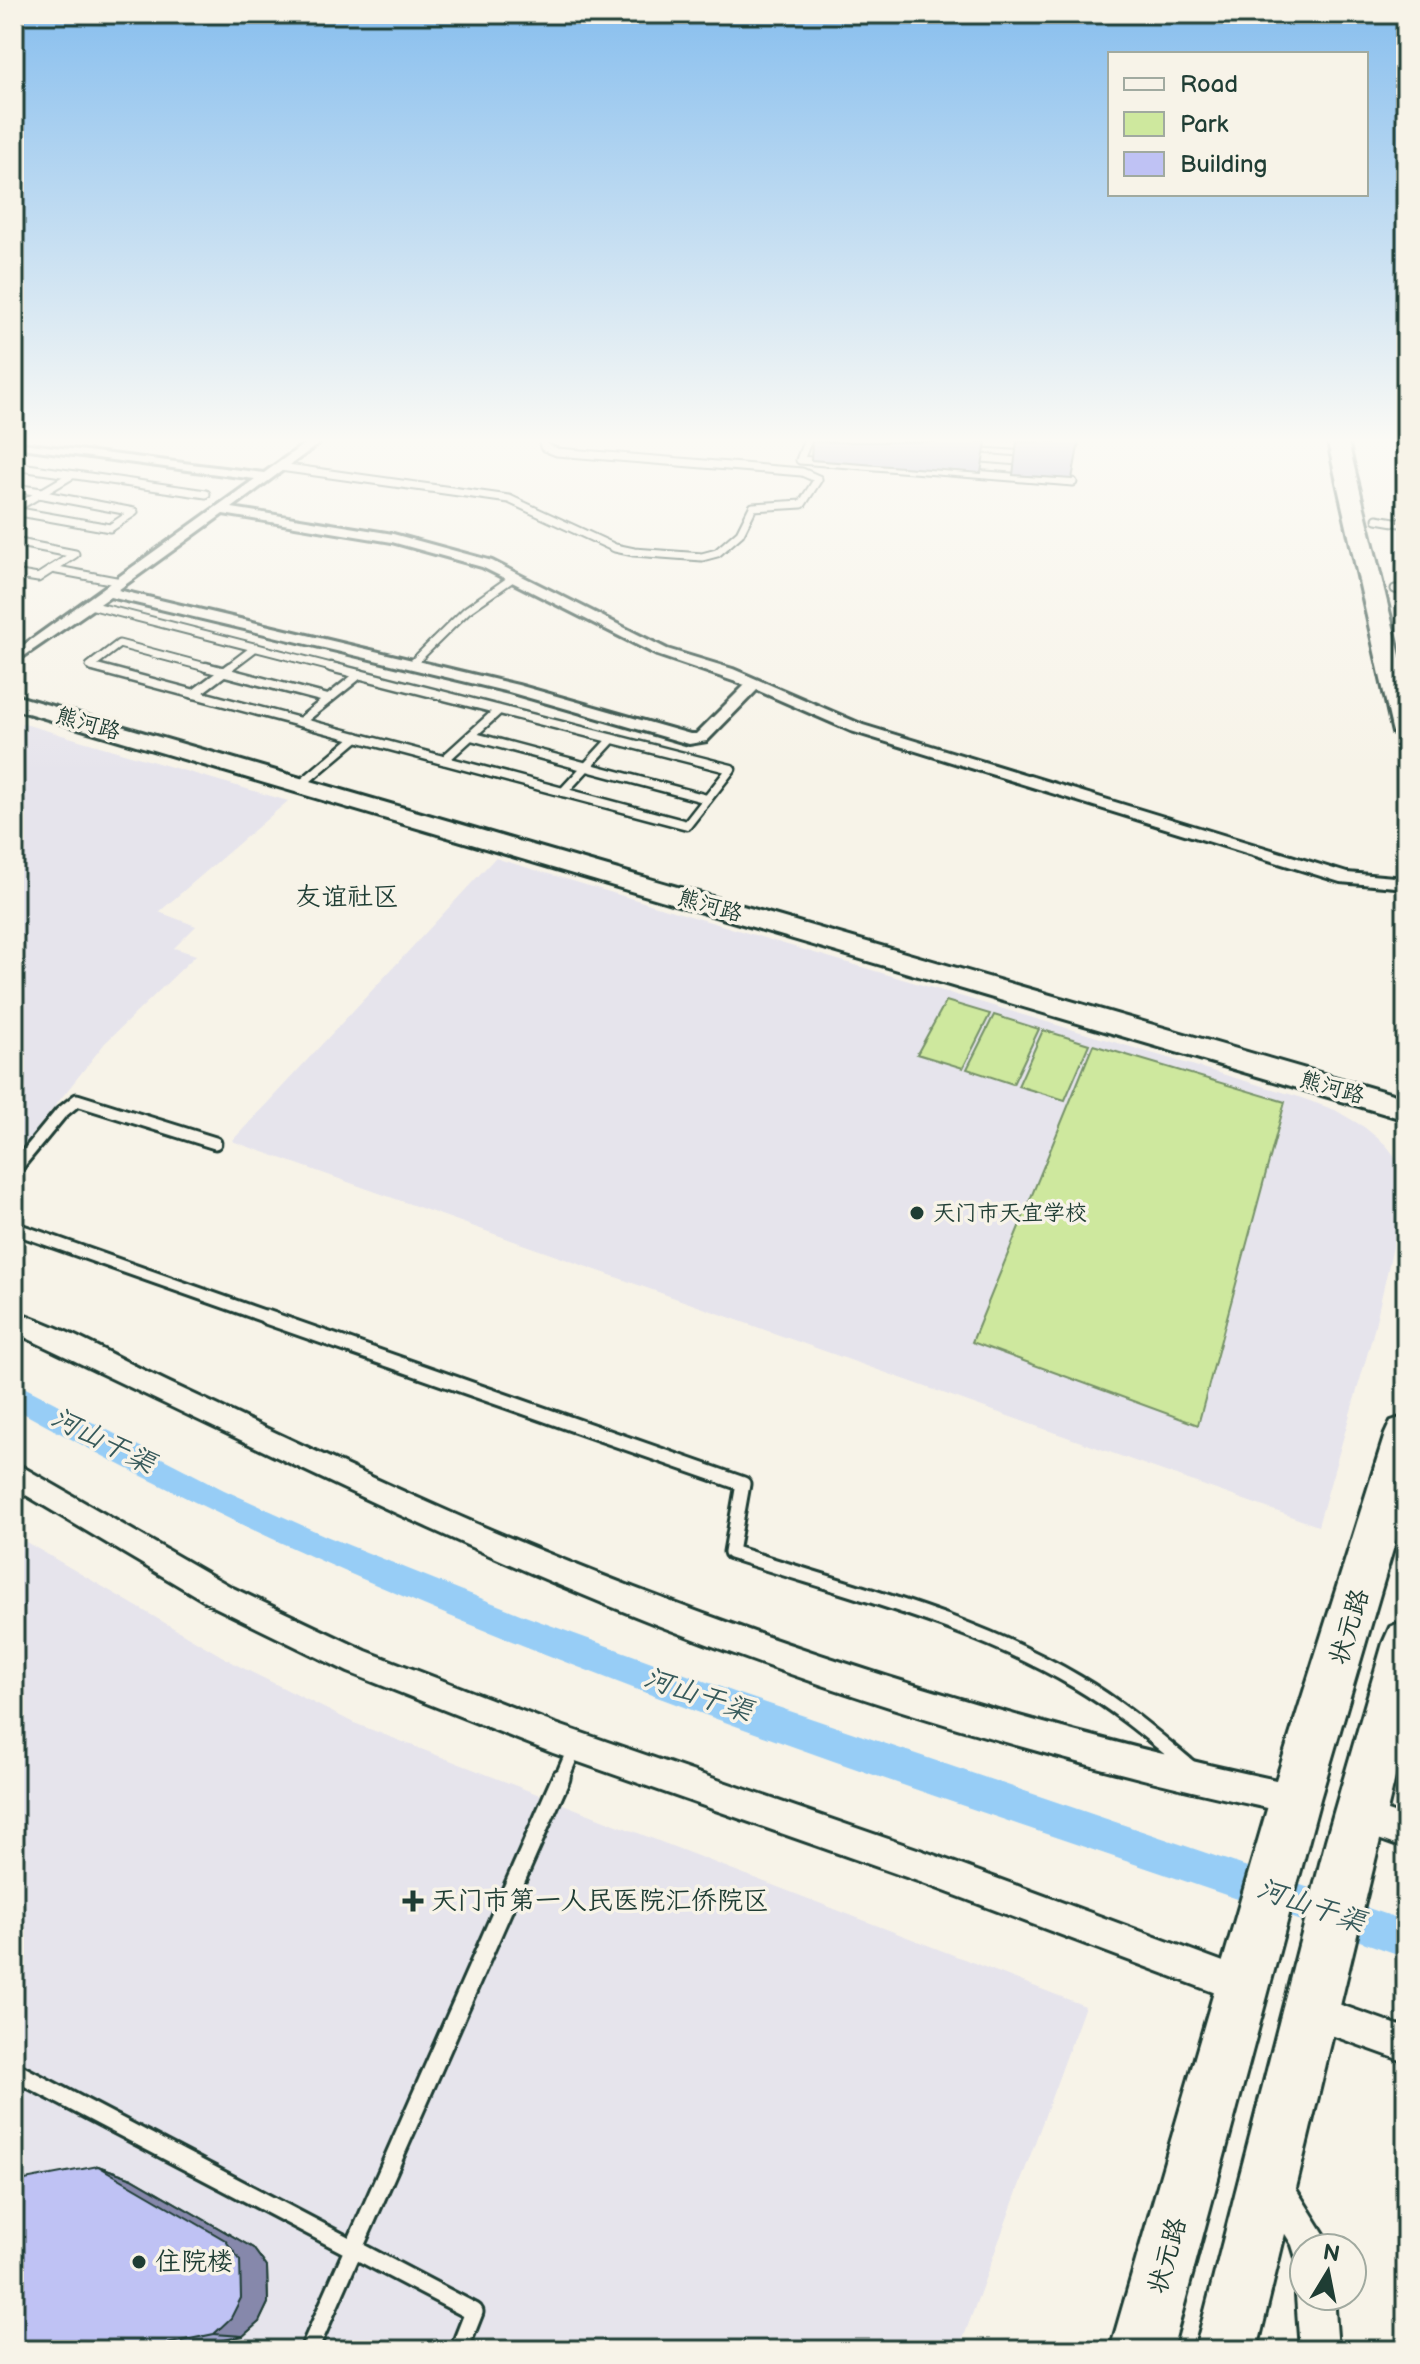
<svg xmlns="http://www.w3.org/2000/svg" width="1420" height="2364" font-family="'Balsamiq Sans','LXGW WenKai TC',sans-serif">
  <rect width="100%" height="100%" fill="#f7f3e8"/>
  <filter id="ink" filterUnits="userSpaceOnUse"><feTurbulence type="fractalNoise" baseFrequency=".0125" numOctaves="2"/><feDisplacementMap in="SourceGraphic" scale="16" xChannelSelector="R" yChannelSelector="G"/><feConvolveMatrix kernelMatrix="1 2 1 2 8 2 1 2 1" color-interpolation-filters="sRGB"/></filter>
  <g filter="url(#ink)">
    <g fill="#e6e4ec">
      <polygon points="14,721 288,801 159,912 196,926 174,948 196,955 105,1043 14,1158"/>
      <polygon points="495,858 1296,1096 1335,1110 1364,1127 1386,1145 1403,1167 1406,1191 1372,1338 1318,1526 232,1141"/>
      <polygon points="14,1535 237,1665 354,1723 1085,2006 959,2350 14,2350"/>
    </g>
    <g fill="#cee89e" stroke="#769269" stroke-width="2">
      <polygon points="946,1001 990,1014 963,1068 917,1054"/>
      <polygon points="994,1015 1039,1029 1013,1084 967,1069"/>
      <polygon points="1043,1030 1089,1044 1065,1100 1018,1086"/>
      <polygon points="1093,1045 1285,1102 1198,1425 972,1342"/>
    </g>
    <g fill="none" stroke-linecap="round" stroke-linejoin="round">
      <path fill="#97cdf6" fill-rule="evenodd" d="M14,1382l210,108 102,46 199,80 212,77 669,228v36c-470,-165 -955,-305 -1392,-549z"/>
      <g stroke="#1f3d34" stroke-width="11">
        <g id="lane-far4">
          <polyline points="807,442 800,460 1073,482"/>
          <polyline points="969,442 1028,446"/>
          <polyline points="970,457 1029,462"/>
          <polyline points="14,466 206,494"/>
          <polyline points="280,467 509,499 615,548 634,552 702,557 717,553 740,533 753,507 802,504 818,479 802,472 557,452 544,447 543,442"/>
          <polyline points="14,488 42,492"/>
          <polyline points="14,509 72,475"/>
          <polyline points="14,511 110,528 134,512 39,494"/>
          <polyline points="1377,519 1406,524"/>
          <polyline points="14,542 75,554 38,578 14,574"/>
          <polyline points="52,569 121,582"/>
          <polyline points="1395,589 1406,591"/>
          <polyline points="90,605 339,669"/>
          <polyline points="413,663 467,610 514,577"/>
          <polyline points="100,669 90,666 119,644 213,669"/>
          <polyline points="227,669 256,647"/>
        </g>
      </g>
      <g stroke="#1f3d34" stroke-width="13">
        <g id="lane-far3">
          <polyline points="93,667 687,825 731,769 331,667"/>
          <polyline points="206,667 328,699"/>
          <polyline points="194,694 230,667"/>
          <polyline points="300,722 360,674"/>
          <polyline points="471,736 707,799"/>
          <polyline points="444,760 499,710"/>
          <polyline points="299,786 357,737"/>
          <polyline points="563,792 612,739"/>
        </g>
      </g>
      <g stroke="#1f3d34" stroke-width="17">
        <g id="lane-far2">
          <polyline points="14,1170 61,1113 77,1100 215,1143"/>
          <polyline points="14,1228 272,1319"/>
        </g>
      </g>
      <g stroke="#1f3d34" stroke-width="19">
        <g id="lane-far1">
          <path d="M266,1317l477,167 -12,68c116,38 241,68 346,130 41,24 76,54 112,84"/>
          <polyline points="561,1780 575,1747"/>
        </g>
      </g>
      <g stroke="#1f3d34" stroke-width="23">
        <g id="lane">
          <polyline points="14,2071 474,2312 459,2350"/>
          <polyline points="309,2350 561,1778"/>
        </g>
      </g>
      <g stroke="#1f3d34" stroke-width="6">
        <g id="street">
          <path d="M14,442l250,31 43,-31h14l-89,66 161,26 99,27 175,88 66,20 130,56 484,148 59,5v10l-66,-6 -489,-151 -94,-41 -50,51 -18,3 -180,-52 -399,-95 -96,66v-11l241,-173 -241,-32zM223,514l169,28 90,25 175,88 88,30 -49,49h-6l-172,-49 -400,-95z"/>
          <path d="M14,1311c54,18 105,48 156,72 100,47 199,94 300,138 267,115 541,203 825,263l11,4 4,11 -4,11 -11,4c-255,-54 -503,-130 -743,-232 -182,-77 -359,-166 -538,-250z"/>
          <polygon points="14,1462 233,1588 366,1651 553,1723 923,1851 1245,1970 1257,1975 1262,1987 1257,1999 1245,2004 923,1883 553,1753 348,1672 213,1606 14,1488"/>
          <polygon points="1359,1802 1406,1817 1406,1849 1348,1828 1344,1817 1348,1806"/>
          <polygon points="1310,1994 1406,2028 1406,2062 1298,2023 1293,2011 1298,1999"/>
          <polygon points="1275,2171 1288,2176 1328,2240 1328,2248 1304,2248 1304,2264 1297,2261 1292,2245 1257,2189 1262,2176"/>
          <polygon points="1304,2282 1304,2296 1334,2296 1338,2350 1300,2350 1296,2296"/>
        </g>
      </g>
      <g stroke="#1f3d34" stroke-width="6">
        <polygon id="secondary" points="14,695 1406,1098 1406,1120 14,709"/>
      </g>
      <g stroke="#1f3d34" stroke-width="6">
        <g id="primary">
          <polygon points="1328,442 1348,442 1406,680 1406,741 1393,733"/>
          <polygon points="1406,1416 1406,1505 1320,1799 1172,2350 1110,2350 1270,1799 1385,1434 1391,1421"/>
          <polygon points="1406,1620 1406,1732 1257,2350 1195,2350 1326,1840 1383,1643 1390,1627"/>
        </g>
      </g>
      <use href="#lane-far4" stroke="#f7f3e8" stroke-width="7"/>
      <use href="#lane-far3" stroke="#f7f3e8" stroke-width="8"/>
      <use href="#lane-far2" stroke="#f7f3e8" stroke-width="11"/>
      <use href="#lane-far1" stroke="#f7f3e8" stroke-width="13"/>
      <use href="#lane" stroke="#f7f3e8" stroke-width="17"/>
      <use href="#street" fill="#f7f3e8" fill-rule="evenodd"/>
      <use href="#secondary" fill="#f7f3e8" fill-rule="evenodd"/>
      <use href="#primary" fill="#f7f3e8" fill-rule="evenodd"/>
    </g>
    <g fill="#a4a7d2" stroke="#1f3d34" stroke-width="2">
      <polygon points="812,442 986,442 981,473 811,460"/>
      <polygon points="1017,442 1079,442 1072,479 1013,475"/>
      <polygon points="98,2166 132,2178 253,2248 267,2267 268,2303 259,2322 243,2336 178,2350 14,2350"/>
    </g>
    <polygon fill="#8688ab" stroke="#1f3d34" stroke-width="2" points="98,2166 132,2178 253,2248 267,2267 268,2303 259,2322 243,2336 214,2334"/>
    <polygon fill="#bfc2f4" stroke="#1f3d34" stroke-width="2" points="98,2166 225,2240 240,2260 241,2298 231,2318 214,2334 137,2350 14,2350 14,2182"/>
  </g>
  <linearGradient id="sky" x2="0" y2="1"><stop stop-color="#87beee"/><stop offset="0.57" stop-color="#fbfaf5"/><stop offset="1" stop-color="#fbfaf5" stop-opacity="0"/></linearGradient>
  <rect width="1420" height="773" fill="url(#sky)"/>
  <g fill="#1f3d34" stroke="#f7f3e8" stroke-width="3">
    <circle cx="917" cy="1213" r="8"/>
    <path d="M409 1889h8v8h8v8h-8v8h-8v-8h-8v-8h8z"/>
    <circle cx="139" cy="2262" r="8"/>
  </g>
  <g text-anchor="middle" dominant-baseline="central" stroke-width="7" stroke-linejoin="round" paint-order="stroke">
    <g font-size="22" fill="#1f3d34" stroke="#f7f3e8">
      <text transform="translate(88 724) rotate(16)">熊河路</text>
      <text transform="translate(710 906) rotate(16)">熊河路</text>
      <text transform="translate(1332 1088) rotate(16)">熊河路</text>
    </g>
    <g font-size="22" fill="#1f3d34" stroke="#f7f3e8" text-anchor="start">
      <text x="933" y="1213">天门市天宜学校</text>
    </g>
    <g font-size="26" fill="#1f3d34" stroke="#f7f3e8">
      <text x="347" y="897">友谊社区</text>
    </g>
    <g font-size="26" fill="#1f3d34" stroke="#f7f3e8">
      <text transform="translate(1350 1627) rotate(-73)">状元路</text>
      <text transform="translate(1168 2256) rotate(-74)">状元路</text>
    </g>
    <g font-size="26" fill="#1f3d34" stroke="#f7f3e8" text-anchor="start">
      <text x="431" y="1901">天门市第一人民医院汇侨院区</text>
      <text x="155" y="2262">住院楼</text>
    </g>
    <g font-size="28" font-style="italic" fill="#375a5b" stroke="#f7f3e8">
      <text transform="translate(103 1441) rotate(27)">河山干渠</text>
      <text transform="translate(698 1695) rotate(19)">河山干渠</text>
      <text transform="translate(1311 1906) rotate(19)">河山干渠</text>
    </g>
  </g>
  <rect width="1420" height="2364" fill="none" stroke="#f7f3e8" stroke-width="48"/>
  <rect x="24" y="24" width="1372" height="2316" fill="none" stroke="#1f3d34" stroke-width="3" filter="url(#ink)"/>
  <rect x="1108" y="52" width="260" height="144" fill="#f7f3e8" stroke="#a1aaa0" stroke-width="2"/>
  <rect x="1124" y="78" width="40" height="12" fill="#f7f3e8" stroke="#a1aaa0" stroke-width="2"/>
  <text x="1180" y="92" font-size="24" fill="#1f3d34">Road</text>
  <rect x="1124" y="112" width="40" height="24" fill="#cee89e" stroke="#a1aaa0" stroke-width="2"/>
  <text x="1180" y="132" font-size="24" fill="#1f3d34">Park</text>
  <rect x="1124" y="152" width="40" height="24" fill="#bfc2f4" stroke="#a1aaa0" stroke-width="2"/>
  <text x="1180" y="172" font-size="24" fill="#1f3d34">Building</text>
  <g transform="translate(1328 2272) rotate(10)"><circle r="38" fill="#f7f3e8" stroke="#a1aaa0" stroke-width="2"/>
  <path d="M0-6L14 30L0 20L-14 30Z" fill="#1f3d34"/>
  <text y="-12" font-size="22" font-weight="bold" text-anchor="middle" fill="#1f3d34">N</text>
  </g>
</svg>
